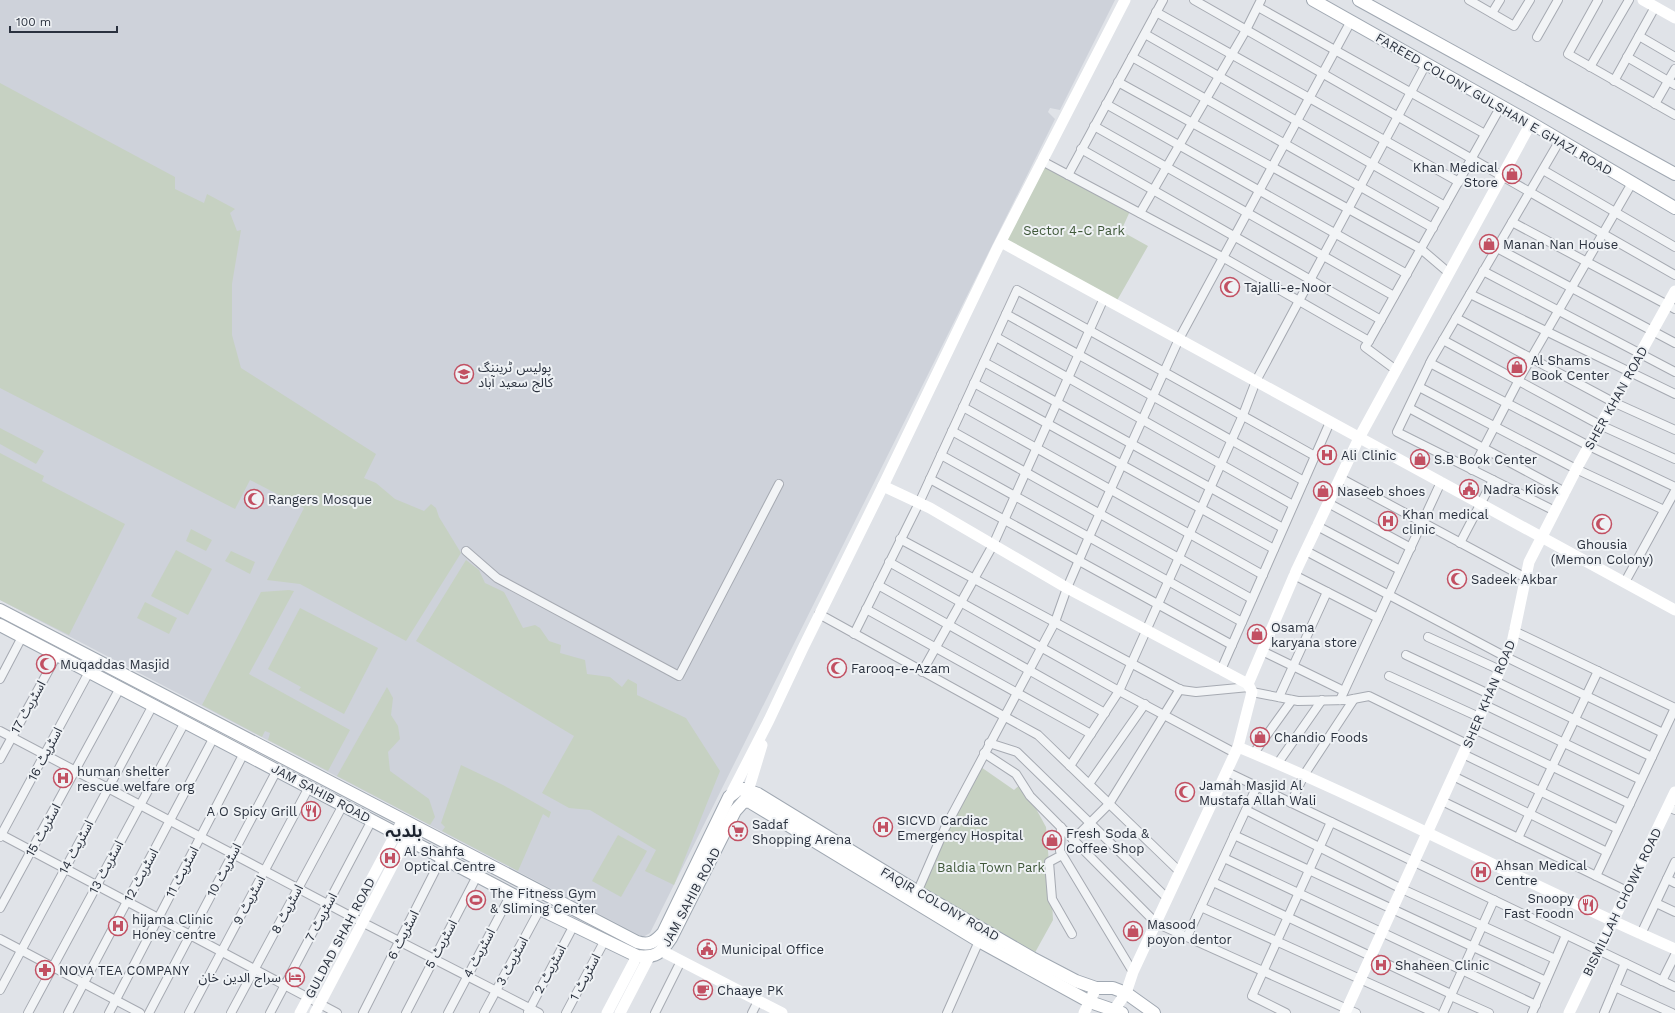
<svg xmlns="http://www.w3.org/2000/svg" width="1675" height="1013" font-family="'Work Sans','Noto Sans Arabic',sans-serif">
  <rect width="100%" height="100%" fill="#e0e3e8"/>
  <polygon fill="#ced2da" points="0,0 1115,0 1060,110 1050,108 1048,112 1055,119 650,933 643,937 0,600"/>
  <g fill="#c6d1c2">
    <polygon points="0,83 175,177 175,189 204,203 207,194 235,209 230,213 237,231 241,230 232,284 232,335 241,368 376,454 364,478 376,483 395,499 424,511 431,504 436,508 439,517 461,553 406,641 300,584 267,580 304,508 250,480 235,509 0,388"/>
    <polygon points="1042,161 1131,209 1121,231 1148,246 1115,304 1001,242"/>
    <polygon points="0,428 44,451 36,464 0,444"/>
    <polygon points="0,453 44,476 42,481 125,524 69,635 0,600"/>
    <polygon points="191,529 212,540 206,551 186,541"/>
    <polygon points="176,550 212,569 188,615 151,596"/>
    <polygon points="231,551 255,562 250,574 225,561"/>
    <polygon points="466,560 479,570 485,583 504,592 523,628 535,625 540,628 549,641 561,645 560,653 585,660 587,674 610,677 622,687 628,679 637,684 637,695 686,718 720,771 674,885 645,871 656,850 590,810 569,808 542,793 574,736 416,641"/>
    <polygon points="289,590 294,591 249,674 350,730 328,771 268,740 270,733 265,731 262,737 202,705 261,592"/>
    <polygon points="145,602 177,618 169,634 137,618"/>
    <polygon points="300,608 378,648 344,714 299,690 301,687 268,669"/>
    <polygon points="387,687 393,698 391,715 398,726 400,739 388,752 390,771 429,799 435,817 430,825 337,776"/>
    <polygon points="461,765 503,785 551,812 549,818 543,814 518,871 442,831 445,827 441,823"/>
    <polygon points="978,765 1014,790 1022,783 1046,827 1052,899 1053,920 1032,958 918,892"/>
    <polygon points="618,835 647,851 621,897 592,881"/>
  </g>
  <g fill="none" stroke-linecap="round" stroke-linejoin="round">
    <g stroke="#a6aab2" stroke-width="10">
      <g id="street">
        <polyline points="1194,0 1675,275"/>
        <polyline points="1469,0 1514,26 1530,0"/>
        <polyline points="1598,0 1568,54 1675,115"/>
        <polyline points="1258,7 1485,134"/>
        <polyline points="1156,12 1459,182"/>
        <polyline points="1492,13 1500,0"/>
        <polyline points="1145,34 1445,206"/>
        <polyline points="1639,36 1675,57"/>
        <polyline points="1537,37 1558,0"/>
        <polyline points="1132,57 1433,228"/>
        <polyline points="1627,57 1675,85"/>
        <polyline points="1590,67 1629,0"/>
        <polyline points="1614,81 1655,7"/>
        <polyline points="1118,82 1421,249 1449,273"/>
        <polyline points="1106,104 1407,274"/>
        <polyline points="1655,104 1675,69"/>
        <polyline points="1094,126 1394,296"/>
        <polyline points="1081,149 1381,320"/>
        <polyline points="1042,161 1224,258 1369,341 1365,347 1396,370"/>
        <polyline points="1543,170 1675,247"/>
        <polyline points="1068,175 1163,0"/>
        <polyline points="1140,213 1246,30 1261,0"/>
        <polyline points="1512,222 1675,309"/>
        <polyline points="1497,248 1675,343"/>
        <polyline points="1483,271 1675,372"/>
        <polyline points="1470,294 1675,394"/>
        <polyline points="1006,314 1304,481"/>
        <polyline points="1456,318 1613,402 1675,430"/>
        <polyline points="996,337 1293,505"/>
        <polyline points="1443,340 1600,425 1675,459"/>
        <polyline points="1369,341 1501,106"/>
        <polyline points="984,362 1283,528"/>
        <polyline points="1430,363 1589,446 1675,487"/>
        <polyline points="974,383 1274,549"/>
        <polyline points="1419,387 1576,469 1664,510"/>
        <polyline points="963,407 1263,575"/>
        <polyline points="1409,408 1565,492"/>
        <polyline points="952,431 1252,599"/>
        <polyline points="941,455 1242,622"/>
        <polyline points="1472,470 1522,374 1632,183"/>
        <polyline points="1340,478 1526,578"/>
        <polyline points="930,479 1232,645"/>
        <polyline points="1328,503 1411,548"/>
        <polyline points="1555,511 1397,432 1432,359 1560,140"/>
        <polyline points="1317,526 1400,570"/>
        <polyline points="900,539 1181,690 1196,692 1249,687"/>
        <polyline points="1460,543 1493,480"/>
        <polyline points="466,551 497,578 679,676 779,484"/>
        <polyline points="1306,551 1506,657 1663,733"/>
        <polyline points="889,562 1119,691 1235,753"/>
        <polyline points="1294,575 1378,618"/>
        <polyline points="1625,582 1675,491"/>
        <polyline points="878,585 1105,713"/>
        <polyline points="866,609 1091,734"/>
        <polyline points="819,614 1038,735 1179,871"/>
        <polyline points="1514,631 1675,708"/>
        <polyline points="854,634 919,503 1017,290 1315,456"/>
        <polyline points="1428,637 1500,670"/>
        <polyline points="1262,651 1344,691"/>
        <polyline points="1406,655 1489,694"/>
        <polyline points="1221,670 1330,422"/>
        <polyline points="922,672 993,545 1104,298"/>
        <polyline points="1389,676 1479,717"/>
        <polyline points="0,679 22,637"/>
        <polyline points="1495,681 1652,757"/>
        <polyline points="1252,692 1298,701 1348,700 1369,696 1467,744"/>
        <polyline points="1279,697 1327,592"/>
        <polyline points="1340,700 1441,482"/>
        <polyline points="1485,705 1641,780"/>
        <polyline points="1474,729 1630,804"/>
        <polyline points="0,731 352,917 539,1013"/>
        <polyline points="989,743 1017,752 1167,898"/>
        <polyline points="984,753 1016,774 1030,796 1156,923 1356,1013"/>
        <polyline points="1254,753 1292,700"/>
        <polyline points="1463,754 1618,829"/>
        <polyline points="0,759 57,655"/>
        <polyline points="1278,763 1322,700"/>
        <polyline points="1070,766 1119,691 1243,415 1256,381 1426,64"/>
        <polyline points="1227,772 1675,987"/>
        <polyline points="1453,776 1607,852"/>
        <polyline points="1089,784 1145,704"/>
        <polyline points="1442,801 1627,891"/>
        <polyline points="1291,803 1304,775 1354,699"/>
        <polyline points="1668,807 1675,810"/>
        <polyline points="1246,810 1402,889 1555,959"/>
        <polyline points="1061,827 1060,851 1133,972"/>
        <polyline points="0,834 337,1013"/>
        <polyline points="1234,835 1546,981"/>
        <polyline points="0,837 89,672"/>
        <polyline points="1518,838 1598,671"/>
        <polyline points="1073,840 1109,804 1180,689"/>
        <polyline points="1062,855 1049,862 1052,899 1072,934"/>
        <polyline points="1224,858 1536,1005"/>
        <polyline points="1596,876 1675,708"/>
        <polyline points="1667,879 1675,883"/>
        <polyline points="1213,882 1451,994"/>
        <polyline points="916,895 945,828 1055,622 1067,588 1089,537 1179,339 1351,21"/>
        <polyline points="1656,903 1675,912"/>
        <polyline points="1201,907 1435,1013"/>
        <polyline points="0,908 120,688"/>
        <polyline points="1641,934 1675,862"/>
        <polyline points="1187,937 1257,786"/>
        <polyline points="0,939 140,1013"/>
        <polyline points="1662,981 1675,955"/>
        <polyline points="1615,987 1672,1013"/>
        <polyline points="0,990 153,705"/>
        <polyline points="1451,996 1489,1013"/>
        <polyline points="528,1012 574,925"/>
        <polyline points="28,1013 185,722"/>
        <polyline points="68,1013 214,737"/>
        <polyline points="109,1013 244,753"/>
        <polyline points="149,1013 277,770"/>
        <polyline points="189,1013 309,787"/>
        <polyline points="231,1013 343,805"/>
        <polyline points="270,1013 372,820"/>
        <polyline points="363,1013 442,857"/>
        <polyline points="406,1013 477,876"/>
        <polyline points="448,1013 511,894"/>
        <polyline points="484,1013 540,909"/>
        <polyline points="566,1013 605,940"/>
        <polyline points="655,1013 681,961"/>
        <polyline points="752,1013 758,1001"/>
        <polyline points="947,1013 979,941"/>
        <polyline points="1286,1013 1252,996 1331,822"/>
        <polyline points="1443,1013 1494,900"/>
        <polyline points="1532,1013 1566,935"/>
        <polyline points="1604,1013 1625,963"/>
      </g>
    </g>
    <g stroke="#a0a8b2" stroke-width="14">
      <g id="primary">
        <polyline points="1313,0 1531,123 1675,208"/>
        <polyline points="1359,0 1675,174"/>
        <path d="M0,610l637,332c12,4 18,0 26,-9l66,-136 9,-7 6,-1 14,5 160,98 114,66 44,23 20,7h17l13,5 28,20"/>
        <path d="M0,625l540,284 97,47c19,2 24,-3 34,-18l64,-127 9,-10 6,1 229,139 111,61 32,11"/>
      </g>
    </g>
    <use href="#street" stroke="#f2f4f6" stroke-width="8"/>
    <g stroke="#fff" stroke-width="11">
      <polyline points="1643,0 1675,18"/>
      <polyline points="1001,242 1675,610"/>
      <polyline points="883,486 930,508 1067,588 1248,684"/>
      <path d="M1238,747c148,61 290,138 437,202"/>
      <polyline points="731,794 769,720 803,648 883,486 998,247 1125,0"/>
      <polyline points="746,798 762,745"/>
      <polyline points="662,951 782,1013"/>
      <polyline points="1114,1010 1126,993 1133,972 1238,747 1252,692 1248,684 1297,569 1359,438 1531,123"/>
      <polyline points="300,1013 403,820"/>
      <polyline points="315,1013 413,826"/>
      <polyline points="607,1013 637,956"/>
      <polyline points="620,1013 649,957"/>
      <polyline points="1084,1013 1096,988"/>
      <polyline points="1345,1013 1463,754 1512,643 1529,562 1579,464 1675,291"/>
      <polyline points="1569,1013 1675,792"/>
    </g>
    <use href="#primary" stroke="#fff" stroke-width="12"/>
  </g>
  <defs>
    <g id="shop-ring" transform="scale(1)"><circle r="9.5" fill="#eff2f5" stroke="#c25062" stroke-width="1.5"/><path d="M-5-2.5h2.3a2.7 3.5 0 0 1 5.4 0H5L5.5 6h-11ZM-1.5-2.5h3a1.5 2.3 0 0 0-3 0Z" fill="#c25062"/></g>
    <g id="mosque-ring" transform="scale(1)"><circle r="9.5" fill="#eff2f5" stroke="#c25062" stroke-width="1.5"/><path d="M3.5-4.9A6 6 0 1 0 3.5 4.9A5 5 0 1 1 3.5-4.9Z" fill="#c25062"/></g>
    <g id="university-ring" transform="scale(1)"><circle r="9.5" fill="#eff2f5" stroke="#c25062" stroke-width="1.5"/><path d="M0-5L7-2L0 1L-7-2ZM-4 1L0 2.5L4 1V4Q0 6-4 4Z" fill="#c25062"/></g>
    <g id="hospital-ring" transform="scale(1)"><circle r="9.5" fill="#eff2f5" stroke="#c25062" stroke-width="1.5"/><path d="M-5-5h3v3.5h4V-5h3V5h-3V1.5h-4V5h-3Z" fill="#c25062"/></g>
    <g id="civic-ring" transform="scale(1)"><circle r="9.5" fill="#eff2f5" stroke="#c25062" stroke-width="1.5"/><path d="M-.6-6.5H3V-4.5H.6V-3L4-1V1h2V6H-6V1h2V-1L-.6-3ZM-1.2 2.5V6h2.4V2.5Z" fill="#c25062"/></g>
    <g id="restaurant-ring" transform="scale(1)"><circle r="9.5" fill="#eff2f5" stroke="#c25062" stroke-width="1.5"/><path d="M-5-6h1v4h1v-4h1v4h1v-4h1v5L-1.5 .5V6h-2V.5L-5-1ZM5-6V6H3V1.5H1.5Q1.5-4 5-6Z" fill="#c25062"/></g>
    <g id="supermarket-ring" transform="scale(1)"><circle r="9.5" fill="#eff2f5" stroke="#c25062" stroke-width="1.5"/><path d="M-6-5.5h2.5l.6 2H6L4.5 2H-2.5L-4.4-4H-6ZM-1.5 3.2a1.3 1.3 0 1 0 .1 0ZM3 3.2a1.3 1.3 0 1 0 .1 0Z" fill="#c25062"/></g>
    <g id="stadium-ring" transform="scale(1)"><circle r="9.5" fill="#eff2f5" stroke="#c25062" stroke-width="1.5"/><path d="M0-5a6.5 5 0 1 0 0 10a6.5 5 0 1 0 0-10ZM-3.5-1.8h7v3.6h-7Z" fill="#c25062"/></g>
    <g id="pharmacy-ring" transform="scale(1)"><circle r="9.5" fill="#eff2f5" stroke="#c25062" stroke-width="1.5"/><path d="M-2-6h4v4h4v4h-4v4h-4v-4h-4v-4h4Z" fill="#c25062"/></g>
    <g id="hotel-ring" transform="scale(1)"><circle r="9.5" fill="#eff2f5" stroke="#c25062" stroke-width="1.5"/><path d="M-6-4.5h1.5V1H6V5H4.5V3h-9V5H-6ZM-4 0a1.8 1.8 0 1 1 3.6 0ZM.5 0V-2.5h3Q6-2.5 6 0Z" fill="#c25062"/></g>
    <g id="cafe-ring" transform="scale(1)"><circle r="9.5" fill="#eff2f5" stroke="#c25062" stroke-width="1.5"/><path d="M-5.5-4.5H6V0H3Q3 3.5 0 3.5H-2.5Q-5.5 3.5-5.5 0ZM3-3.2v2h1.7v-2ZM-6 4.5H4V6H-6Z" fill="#c25062"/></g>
  </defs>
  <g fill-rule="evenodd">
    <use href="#shop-ring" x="1512" y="174"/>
    <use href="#shop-ring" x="1489" y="244"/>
    <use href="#mosque-ring" x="1230" y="287"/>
    <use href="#shop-ring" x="1517" y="367"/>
    <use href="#university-ring" x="464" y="374"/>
    <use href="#hospital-ring" x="1327" y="455"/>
    <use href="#shop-ring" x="1420" y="459"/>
    <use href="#civic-ring" x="1469" y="489"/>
    <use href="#shop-ring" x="1323" y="491"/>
    <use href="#mosque-ring" x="254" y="499"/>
    <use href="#hospital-ring" x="1388" y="521"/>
    <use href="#mosque-ring" x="1602" y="524"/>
    <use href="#mosque-ring" x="1457" y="579"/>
    <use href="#shop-ring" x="1257" y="634"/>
    <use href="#mosque-ring" x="46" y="664"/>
    <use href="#mosque-ring" x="837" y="668"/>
    <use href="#shop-ring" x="1260" y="737"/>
    <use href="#hospital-ring" x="63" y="778"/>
    <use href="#mosque-ring" x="1185" y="792"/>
    <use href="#restaurant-ring" x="311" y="811"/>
    <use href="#hospital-ring" x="883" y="827"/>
    <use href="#supermarket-ring" x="738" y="831"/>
    <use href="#shop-ring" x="1052" y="840"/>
    <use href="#hospital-ring" x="390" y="858"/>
    <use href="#hospital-ring" x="1481" y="872"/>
    <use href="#stadium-ring" x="476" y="900"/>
    <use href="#restaurant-ring" x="1588" y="905"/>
    <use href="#hospital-ring" x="118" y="926"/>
    <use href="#shop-ring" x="1133" y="931"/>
    <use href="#civic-ring" x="707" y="949"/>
    <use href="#hospital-ring" x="1381" y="965"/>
    <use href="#pharmacy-ring" x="45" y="970"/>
    <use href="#hotel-ring" x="295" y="977"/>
    <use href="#cafe-ring" x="703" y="990"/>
  </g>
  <g text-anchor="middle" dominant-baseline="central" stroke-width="4" stroke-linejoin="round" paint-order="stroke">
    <g font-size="13" fill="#2a313e" stroke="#eff2f5">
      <text transform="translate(1494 104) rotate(30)">FAREED COLONY GULSHAN E GHAZI ROAD</text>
      <text transform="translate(1616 398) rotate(-61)">SHER KHAN ROAD</text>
      <text transform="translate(1489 694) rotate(-67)">SHER KHAN ROAD</text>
      <text transform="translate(28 707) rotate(-61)">اسٹریٹ 17</text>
      <text transform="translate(45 754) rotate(-62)">اسٹریٹ 16</text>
      <text transform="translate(321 793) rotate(28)">JAM SAHIB ROAD</text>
      <text transform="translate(43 830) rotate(-61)">اسٹریٹ 15</text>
      <text transform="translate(76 847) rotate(-62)">اسٹریٹ 14</text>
      <text transform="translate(106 867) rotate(-62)">اسٹریٹ 13</text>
      <text transform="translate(224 870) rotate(-62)">اسٹریٹ 10</text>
      <text transform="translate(182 872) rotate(-62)">اسٹریٹ 11</text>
      <text transform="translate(141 875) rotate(-62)">اسٹریٹ 12</text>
      <text transform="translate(691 897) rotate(-62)">JAM SAHIB ROAD</text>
      <text transform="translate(249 900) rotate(-62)">اسٹریٹ 9</text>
      <text transform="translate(1622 902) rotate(-64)">BISMILLAH CHOWK ROAD</text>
      <text transform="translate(940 904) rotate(30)">FAQIR COLONY ROAD</text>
      <text transform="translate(287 909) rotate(-62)">اسٹریٹ 8</text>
      <text transform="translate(321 917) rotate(-62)">اسٹریٹ 7</text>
      <text transform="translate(403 935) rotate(-63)">اسٹریٹ 6</text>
      <text transform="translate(340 938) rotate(-62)">GULDAD SHAH ROAD</text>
      <text transform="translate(441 944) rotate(-62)">اسٹریٹ 5</text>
      <text transform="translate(479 953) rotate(-62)">اسٹریٹ 4</text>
      <text transform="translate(512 961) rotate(-62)">اسٹریٹ 3</text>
      <text transform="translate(550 969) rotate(-62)">اسٹریٹ 2</text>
      <text transform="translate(585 977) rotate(-62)">اسٹریٹ 1</text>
    </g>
    <g font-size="13" fill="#2a313e" stroke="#eff2f5" text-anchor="start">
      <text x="1498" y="167" text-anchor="end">Khan Medical<tspan x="1498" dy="15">Store</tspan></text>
      <text x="1503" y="244">Manan Nan House</text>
      <text x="1244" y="287">Tajalli-e-Noor</text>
      <text x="1531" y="360">Al Shams<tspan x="1531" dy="15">Book Center</tspan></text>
      <text x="478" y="367">پولیس ٹریننگ<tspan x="478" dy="15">کالج سعید آباد</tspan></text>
      <text x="1341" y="455">Ali Clinic</text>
      <text x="1434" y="459">S.B Book Center</text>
      <text x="1483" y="489">Nadra Kiosk</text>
      <text x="1337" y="491">Naseeb shoes</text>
      <text x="268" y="499">Rangers Mosque</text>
      <text x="1402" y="514">Khan medical<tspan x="1402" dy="15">clinic</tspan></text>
      <text x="1602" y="544" text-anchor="middle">Ghousia<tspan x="1602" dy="15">(Memon Colony)</tspan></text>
      <text x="1471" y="579">Sadeek Akbar</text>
      <text x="1271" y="627">Osama<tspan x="1271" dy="15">karyana store</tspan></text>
      <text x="60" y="664">Muqaddas Masjid</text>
      <text x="851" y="668">Farooq-e-Azam</text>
      <text x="1274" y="737">Chandio Foods</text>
      <text x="77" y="771">human shelter<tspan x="77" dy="15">rescue welfare org</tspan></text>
      <text x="1199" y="785">Jamah Masjid Al<tspan x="1199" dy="15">Mustafa Allah Wali</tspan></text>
      <text x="297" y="811" text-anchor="end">A O Spicy Grill</text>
      <text x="897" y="820">SICVD Cardiac<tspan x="897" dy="15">Emergency Hospital</tspan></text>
      <text x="752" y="824">Sadaf<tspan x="752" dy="15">Shopping Arena</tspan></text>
      <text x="1066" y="833">Fresh Soda &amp;<tspan x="1066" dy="15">Coffee Shop</tspan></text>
      <text x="404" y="851">Al Shahfa<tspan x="404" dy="15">Optical Centre</tspan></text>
      <text x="1495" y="865">Ahsan Medical<tspan x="1495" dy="15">Centre</tspan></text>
      <text x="490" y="893">The Fitness Gym<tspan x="490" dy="15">&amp; Sliming Center</tspan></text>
      <text x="1574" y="898" text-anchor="end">Snoopy<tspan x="1574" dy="15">Fast Foodn</tspan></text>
      <text x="132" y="919">hijama Clinic<tspan x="132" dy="15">Honey centre</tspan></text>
      <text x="1147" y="924">Masood<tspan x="1147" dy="15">poyon dentor</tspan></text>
      <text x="721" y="949">Municipal Office</text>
      <text x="1395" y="965">Shaheen Clinic</text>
      <text x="59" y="970">NOVA TEA COMPANY</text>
      <text x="281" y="977" text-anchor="end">سراج الدین خان</text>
      <text x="717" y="990">Chaaye PK</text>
    </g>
    <g font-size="13" fill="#3f5839" stroke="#eff2f5">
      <text x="1074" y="230">Sector 4-C Park</text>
      <text x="991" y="867">Baldia Town Park</text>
    </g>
    <g font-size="17" font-weight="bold" fill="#1c232f" stroke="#eff2f5">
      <text x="404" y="831">بلدیہ</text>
    </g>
  </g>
  <path d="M10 26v6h107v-6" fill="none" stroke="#2a313e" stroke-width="2"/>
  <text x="16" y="26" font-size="12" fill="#2a313e" stroke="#eff2f5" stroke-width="3" paint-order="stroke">100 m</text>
</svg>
